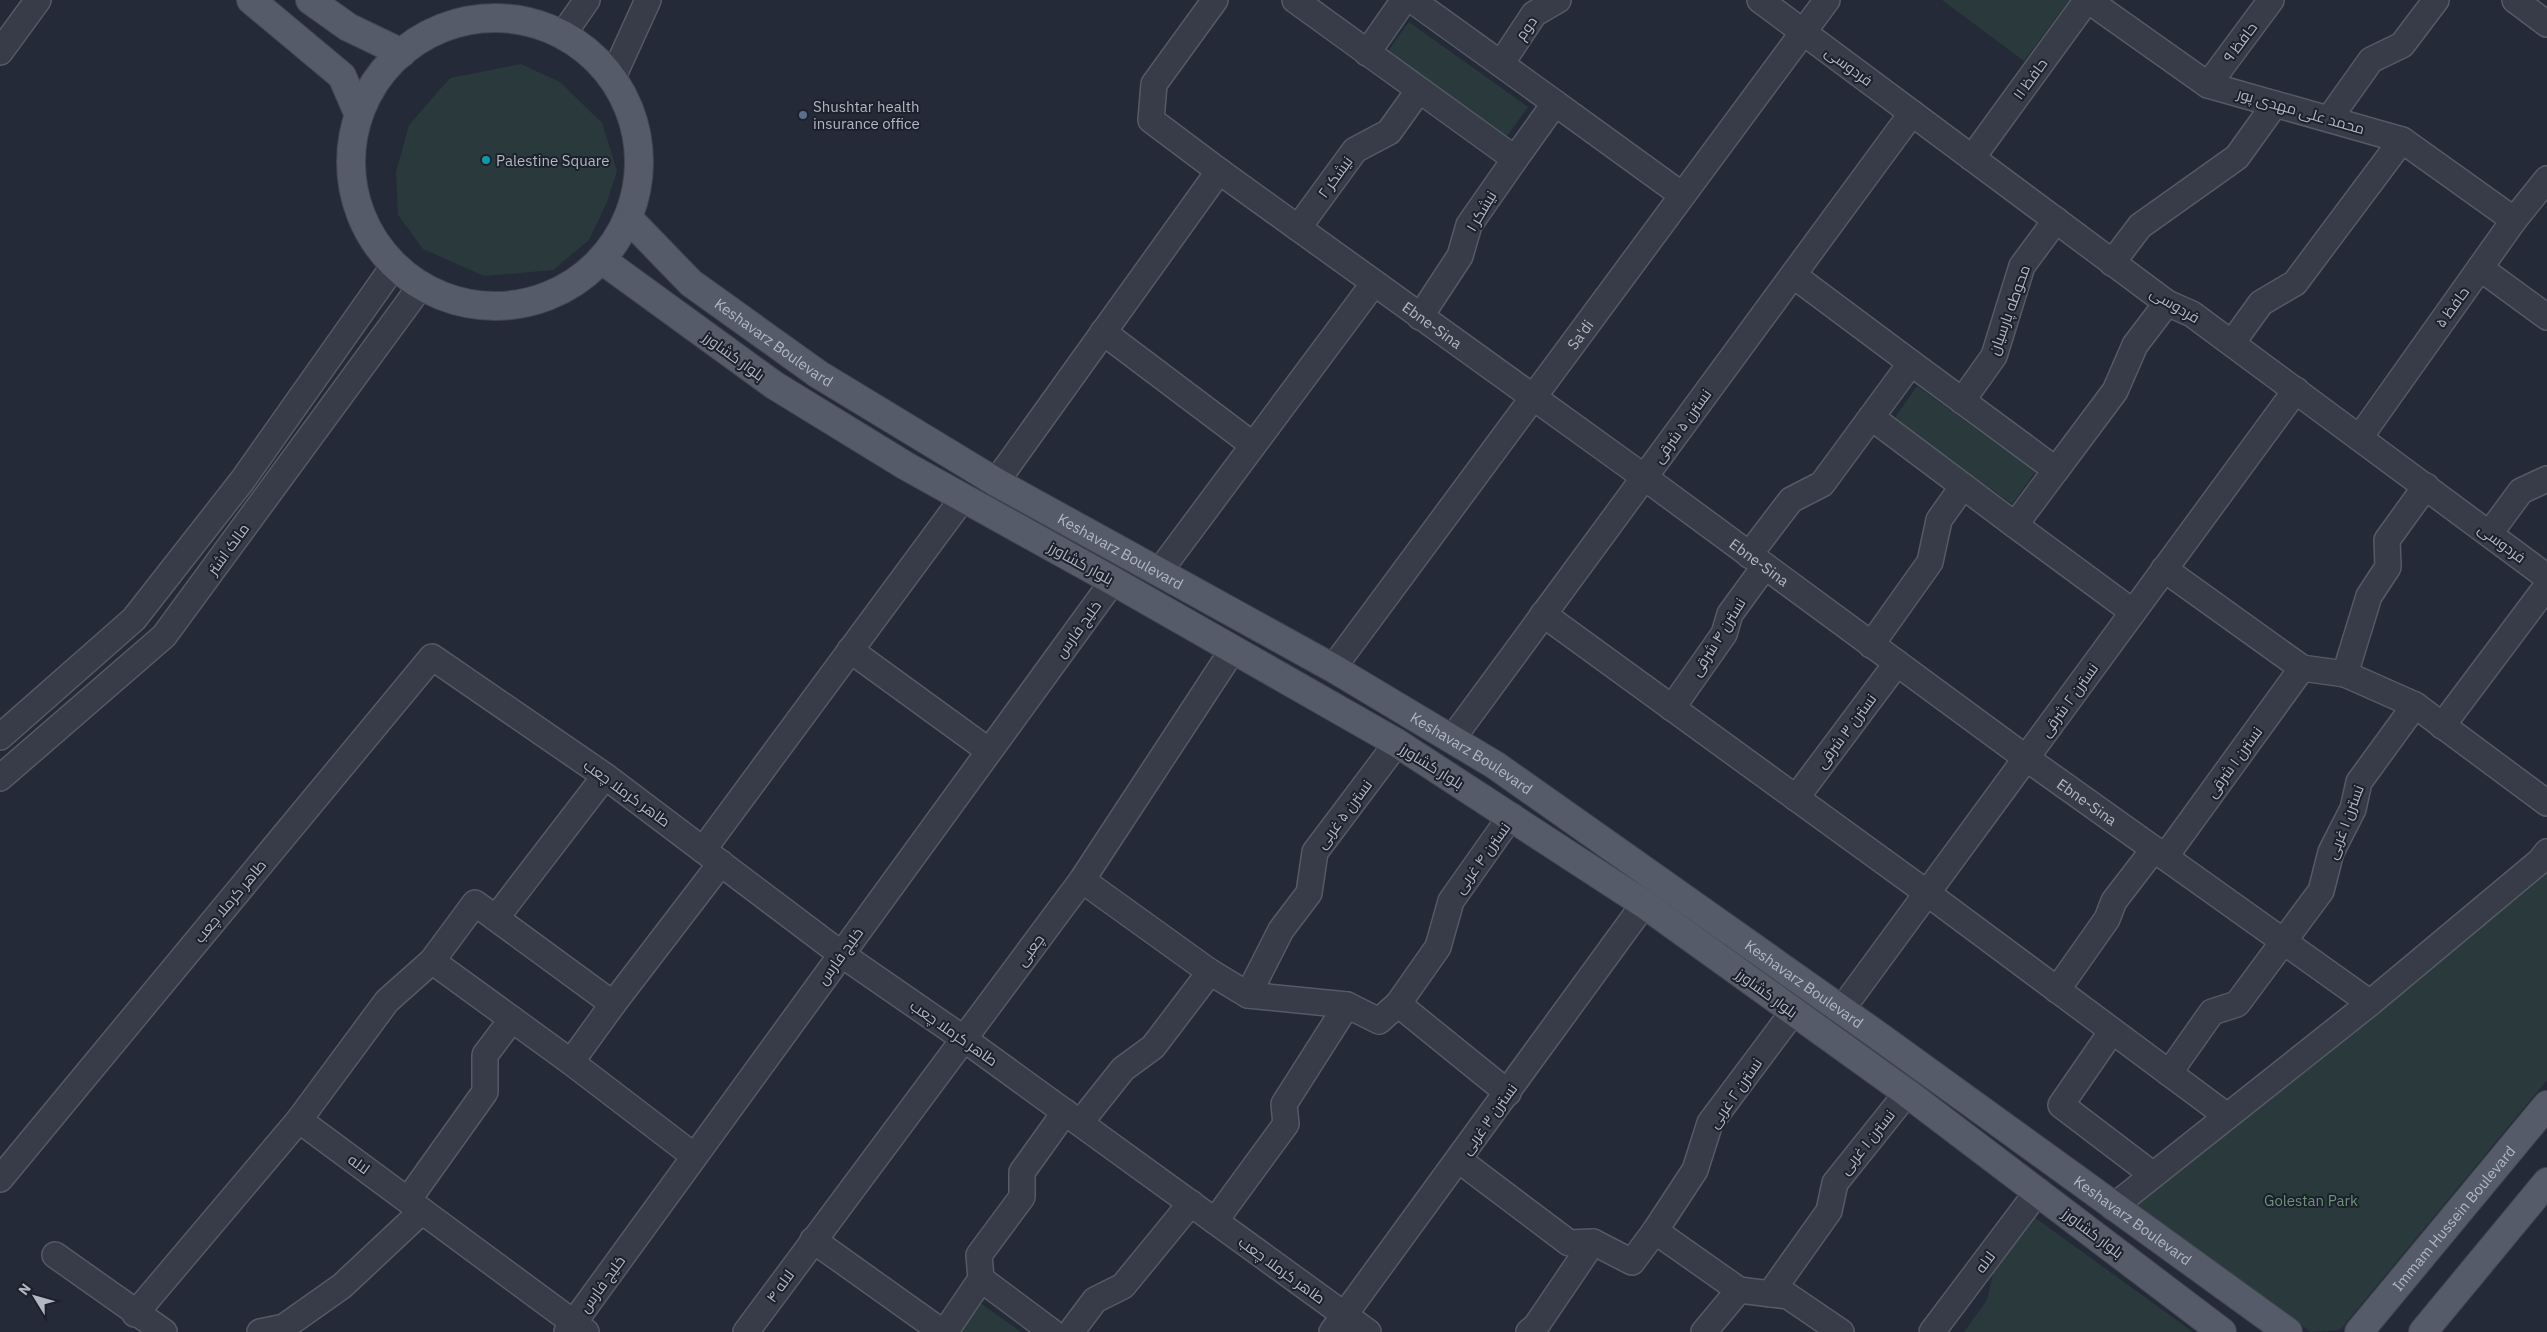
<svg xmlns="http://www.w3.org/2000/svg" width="2547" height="1332" font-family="'IBM Plex Sans',Cairo,sans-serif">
  <rect width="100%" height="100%" fill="#242a37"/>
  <g fill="#2a3a3c">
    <polygon points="1942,0 2069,0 2024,61"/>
    <polygon points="1409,22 1528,107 1507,136 1388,51"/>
    <polygon points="521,64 560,82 602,123 617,171 607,202 589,240 553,270 484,276 423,249 398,215 396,172 409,125 450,78"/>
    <polygon points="1917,386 2035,472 2012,504 1894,419"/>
    <polygon points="2547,869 2547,1080 2340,1330 2311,1332 2136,1205 2541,877"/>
    <polygon points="2030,1214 2193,1332 1964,1332 1987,1300 1997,1256"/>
    <polygon points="979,1302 1021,1332 958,1332"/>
  </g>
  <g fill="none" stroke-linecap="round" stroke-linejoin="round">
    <g stroke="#555a65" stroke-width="28">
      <g id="minor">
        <path id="s1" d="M1215,0l-61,84 -3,36 68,51 425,306 382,281 344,245"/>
        <polyline points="1295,0 1515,159 1555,103 1412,0"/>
        <polyline points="1760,0 2167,303 2192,314 2547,577"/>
        <polyline points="2088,0 2208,85 2402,140 2514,220"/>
        <polyline points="2515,0 2547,24"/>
        <polyline points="564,33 587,0"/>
        <polyline points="0,52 38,0"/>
        <polyline points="1367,53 1404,0"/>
        <polyline points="1501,64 1534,14 1558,0"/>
        <polyline points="613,77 648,0"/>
        <polyline points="2208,85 2271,0"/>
        <polyline points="1555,103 1682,195"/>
        <polyline points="2329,119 2371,60 2402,45 2436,0"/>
        <polyline points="1972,158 2087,0"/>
        <polyline points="1298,228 1355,150 1389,132 1419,90"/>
        <polyline points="2112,263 2140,226 2237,157 2275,104"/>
        <polyline points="2480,268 2547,317"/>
        <polyline points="1793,275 1911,363"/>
        <polyline points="1420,317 1460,256 1469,225 1515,159"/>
        <polyline points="1103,332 1253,445"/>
        <polyline points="2232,343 2261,303 2295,283 2402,140"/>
        <polyline points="1962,401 1994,356 2022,266 2056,220"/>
        <polyline points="2360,437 2514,220 2547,179"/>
        <polyline points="2056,470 2115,391 2135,345 2167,303"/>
        <polyline points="996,482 1219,171"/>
        <polyline points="2015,525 2133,612"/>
        <polyline points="2490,533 2521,491 2547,479"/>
        <polyline points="1749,555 1791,500 1822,484 1911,363 2056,470 2015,525 1871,417"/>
        <polyline points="2164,569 2302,668 2345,674 2415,705 2547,803"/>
        <polyline points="1159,572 1374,283"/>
        <polyline points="1543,614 1927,893 2227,1116"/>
        <polyline points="1871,645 1930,562 1939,520 1963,486"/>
        <polyline points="850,650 989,751"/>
        <path id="s2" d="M1333,668l494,-668"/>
        <polyline points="2345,674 2369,596 2388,567 2387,540 2426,486"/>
        <polyline points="1672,708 1724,634 1730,614 1765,566"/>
        <polyline points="2442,726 2547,586"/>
        <polyline points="0,737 134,619 242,481 393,267"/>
        <polyline points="1452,739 1912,113"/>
        <polyline points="0,778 164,636 420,287"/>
        <polyline points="1796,798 1897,663"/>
        <polyline points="703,850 963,498"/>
        <polyline points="2165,857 2302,668"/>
        <polyline points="1082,880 1210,972 1248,995 1347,1005 1379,1021 1398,1004 1508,1093"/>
        <polyline points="496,918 605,776"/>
        <polyline points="432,961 571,1062 613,1004 475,903 432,961 387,1001 299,1120 586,1332"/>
        <polyline points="2057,990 2107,919 2114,901 2154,849"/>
        <polyline points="1248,995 1281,930 1309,893 1315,852 1397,743"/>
        <polyline points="613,1004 721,863"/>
        <polyline points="1398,1004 1438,947 1451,901 1511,816"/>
        <polyline points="1842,1009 2296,390"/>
        <polyline points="2112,1031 2061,1105 2153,1175"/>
        <polyline points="571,1062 694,1156"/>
        <polyline points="2169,1073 2212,1012 2237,1004 2321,891 2331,852 2353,809 2359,782 2415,705"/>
        <polyline points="1080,1123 1123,1069 1153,1047 1210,972"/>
        <polyline points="1459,1160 1569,1243 1593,1242 1632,1262 1655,1231 1695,1170 1710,1123 1793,1012"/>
        <polyline points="0,1179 432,657 605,776 841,954 964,1039 1368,1332"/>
        <polyline points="408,1200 485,1092 485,1055 512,1019"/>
        <polyline points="2113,1207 2370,1003 2540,861 2547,852"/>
        <polyline points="1215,1221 1286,1124 1284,1104 1347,1005"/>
        <polyline points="1655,1231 1739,1290 1788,1296 1841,1332"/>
        <polyline points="813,1240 942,1332"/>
        <polyline points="55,1255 164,1332"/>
        <polyline points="981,1279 979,1255 1022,1197 1022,1172 1065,1112"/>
        <polyline points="1770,1294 1829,1211 1835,1183 1907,1093"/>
        <polyline points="135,1314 299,1120"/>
        <polyline points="260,1332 284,1327 342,1286 422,1211"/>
        <polyline points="567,1332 1113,581"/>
        <polyline points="746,1332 1082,880 1232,651"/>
        <polyline points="945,1332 981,1279 1052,1332"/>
        <polyline points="1071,1332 1095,1300 1123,1286 1191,1203"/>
        <polyline points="1332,1332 1644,904"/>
        <polyline points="1529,1332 1536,1326 1593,1242"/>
        <polyline points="1704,1332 1739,1290"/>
        <polyline points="1932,1332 2038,1191"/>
      </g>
    </g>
    <g stroke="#404551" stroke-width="30">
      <g id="major">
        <polyline points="251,0 342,76 358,113"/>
        <polyline points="310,0 348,27 402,53"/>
        <circle cx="495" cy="162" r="144"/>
        <path id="s3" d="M629,219l62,64 127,91 178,108 337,186 162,97 381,269 412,298"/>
        <polyline points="602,260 774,385 906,466 1113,581 1397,743 1644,904 1907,1093 2222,1332"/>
        <path id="s4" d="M2359,1332l188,-227"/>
        <polyline points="2423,1332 2547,1182"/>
      </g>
    </g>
    <use href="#minor" stroke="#373c48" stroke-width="25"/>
    <use href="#major" stroke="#555b68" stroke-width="28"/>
  </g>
  <circle fill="#5c6f8a" stroke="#1c212c" stroke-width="2" cx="803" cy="115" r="5"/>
  <circle fill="#0f9aa8" stroke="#1c212c" stroke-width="2" cx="486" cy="160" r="5"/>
  <g text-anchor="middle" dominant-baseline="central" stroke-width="4" stroke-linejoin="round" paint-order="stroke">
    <g font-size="15" fill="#b2b7c4" stroke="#1c212c">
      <text transform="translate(1526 28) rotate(-54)">دوم</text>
      <text transform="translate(2240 42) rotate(-53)">حافظ ۹</text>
      <text transform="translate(1849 66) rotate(37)">فردوسی</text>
      <text transform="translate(2030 79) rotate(-54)">حافظ ۱۱</text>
      <text transform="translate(2301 111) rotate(16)">محمد علی مهدی پور</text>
      <text transform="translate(1335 177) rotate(-54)">نیشکر ۲</text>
      <text transform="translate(1481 211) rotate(-59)">نیشکر ۱</text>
      <text transform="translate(2175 305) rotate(31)">فردوسی</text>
      <text transform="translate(2452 307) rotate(-54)">حافظ ۵</text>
      <text transform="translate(2009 310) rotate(-70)">محوطه پارسیان</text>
      <text stroke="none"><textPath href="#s1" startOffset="488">Ebne-Sina</textPath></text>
      <text stroke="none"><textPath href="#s2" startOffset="415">Sa'di</textPath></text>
      <text stroke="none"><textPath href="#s3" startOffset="191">Keshavarz Boulevard</textPath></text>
      <text transform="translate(734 356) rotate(36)">بلوار کشاورز</text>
      <text transform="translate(1682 426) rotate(-54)">نسترن ۵ شرقی</text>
      <text transform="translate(2502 543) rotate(37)">فردوسی</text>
      <text transform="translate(228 549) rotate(-54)">مالک اشتر</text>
      <text stroke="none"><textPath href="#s3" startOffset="596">Keshavarz Boulevard</textPath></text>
      <text transform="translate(1081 563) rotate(29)">بلوار کشاورز</text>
      <text stroke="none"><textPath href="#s1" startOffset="892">Ebne-Sina</textPath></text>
      <text transform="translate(1078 629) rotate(-54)">خلیج فارس</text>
      <text transform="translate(1718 637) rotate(-58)">نسترن ۴ شرقی</text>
      <text transform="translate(2069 700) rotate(-54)">نسترن ۲ شرقی</text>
      <text transform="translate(1846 731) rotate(-53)">نسترن ۳ شرقی</text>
      <text stroke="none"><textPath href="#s3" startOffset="1001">Keshavarz Boulevard</textPath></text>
      <text transform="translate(2234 762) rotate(-54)">نسترن ۱ شرقی</text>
      <text transform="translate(1432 766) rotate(32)">بلوار کشاورز</text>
      <text transform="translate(627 793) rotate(36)">طاهر کرملا چعب</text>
      <text stroke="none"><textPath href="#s1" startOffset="1298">Ebne-Sina</textPath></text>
      <text transform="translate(1344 814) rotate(-53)">نسترن ۵ غربی</text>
      <text transform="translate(2345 822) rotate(-69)">نسترن ۱ غربی</text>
      <text transform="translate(1482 858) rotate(-54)">نسترن ۴ غربی</text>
      <text transform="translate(230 901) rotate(-50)">طاهر کرملا چعب</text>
      <text transform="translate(1030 950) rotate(-53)">چعبی</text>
      <text transform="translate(840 956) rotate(-54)">خلیج فارس</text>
      <text stroke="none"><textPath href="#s3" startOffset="1406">Keshavarz Boulevard</textPath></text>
      <text transform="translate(1767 993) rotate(36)">بلوار کشاورز</text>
      <text transform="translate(954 1033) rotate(35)">طاهر کرملا چعب</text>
      <text transform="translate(1735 1093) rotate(-55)">نسترن ۲ غربی</text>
      <text transform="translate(1489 1119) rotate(-54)">نسترن ۳ غربی</text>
      <text transform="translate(1867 1142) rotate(-51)">نسترن ۱ غربی</text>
      <text transform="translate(359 1164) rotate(36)">لاله</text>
      <text stroke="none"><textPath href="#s4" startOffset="148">Immam Hussein Boulevard</textPath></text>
      <text stroke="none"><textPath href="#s3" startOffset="1811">Keshavarz Boulevard</textPath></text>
      <text transform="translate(2093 1233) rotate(37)">بلوار کشاورز</text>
      <text transform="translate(1985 1262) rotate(-53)">لاله</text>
      <text transform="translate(1282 1270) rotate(36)">طاهر کرملا چعب</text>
      <text transform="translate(602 1284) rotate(-54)">خلیج فارس</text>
      <text transform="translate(780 1286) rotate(-54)">لاله ۴</text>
    </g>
    <g font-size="15" fill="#b2b7c4" stroke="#1c212c" text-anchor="start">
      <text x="813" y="106">Shushtar health<tspan x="813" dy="17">insurance office</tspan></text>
      <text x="496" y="160">Palestine Square</text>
    </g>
    <g font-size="15" fill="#6c927a" stroke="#1c212c">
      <text x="2311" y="1200">Golestan Park</text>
    </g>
  </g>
  <g transform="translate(35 1297) rotate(307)" stroke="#1c212c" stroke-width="4" paint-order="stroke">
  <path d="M0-4L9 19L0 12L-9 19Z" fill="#b2b7c4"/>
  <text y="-8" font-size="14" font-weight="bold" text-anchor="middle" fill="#b2b7c4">N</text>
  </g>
</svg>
